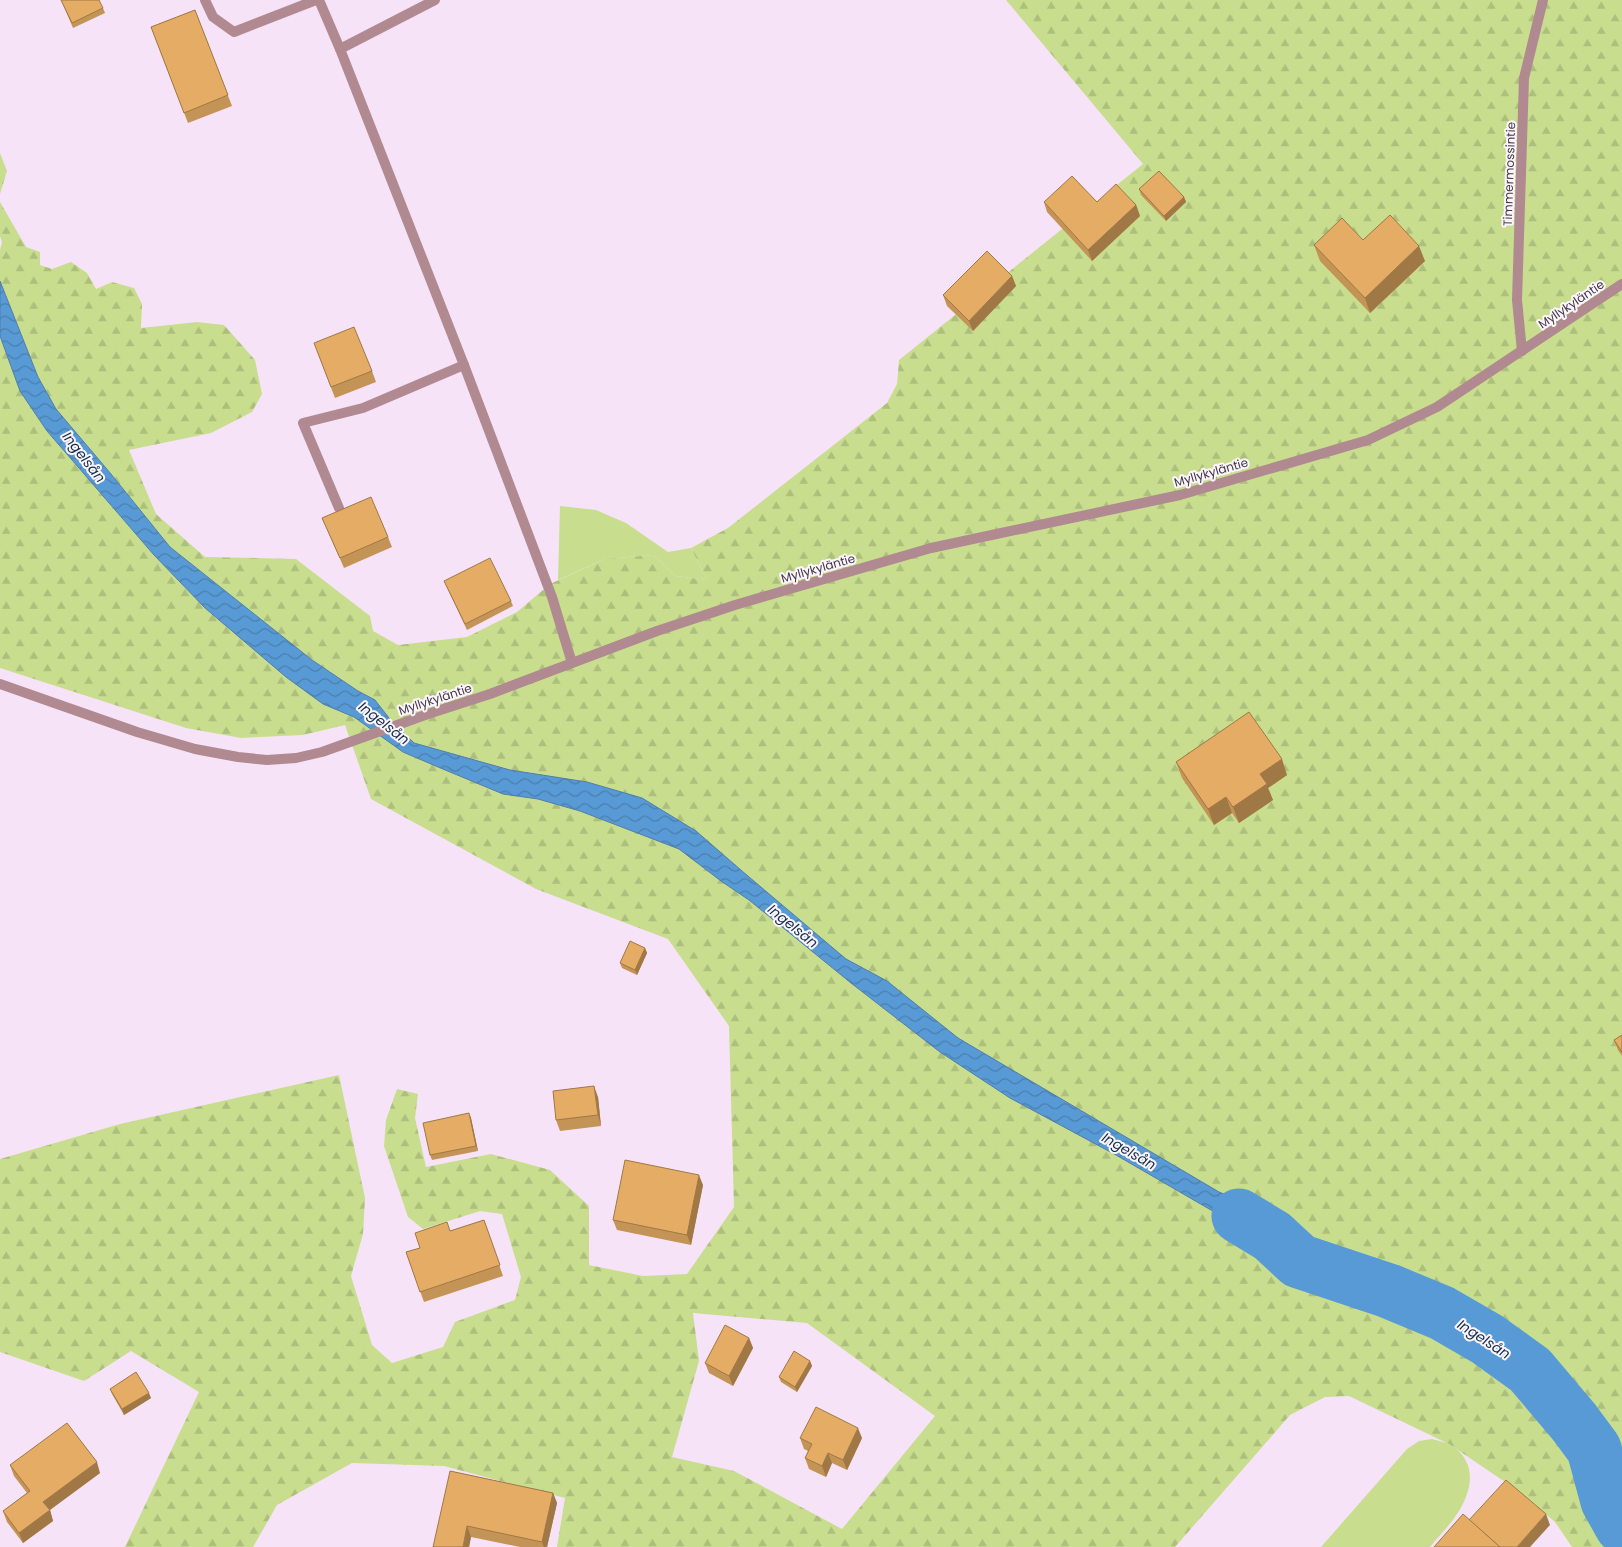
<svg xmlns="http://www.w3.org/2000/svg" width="1622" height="1547" font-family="Poppins,sans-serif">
  <defs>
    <pattern id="forest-firs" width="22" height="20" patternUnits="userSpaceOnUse" patternTransform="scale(1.25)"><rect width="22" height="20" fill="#c8de8e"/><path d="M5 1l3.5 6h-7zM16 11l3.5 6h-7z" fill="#adbf7c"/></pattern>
    <pattern id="water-waves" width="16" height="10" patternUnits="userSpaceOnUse" patternTransform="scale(1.25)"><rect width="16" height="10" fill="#589ad5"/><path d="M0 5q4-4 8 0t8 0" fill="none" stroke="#4a7fae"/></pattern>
  </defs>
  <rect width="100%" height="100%" fill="#f6e3f7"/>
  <g fill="#c8de8e">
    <polygon points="560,506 596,510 626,523 668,552 691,548 707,580 676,576 653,555 605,559 558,580"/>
    <path d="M1432,1439c6,2 14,3 19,6 28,18 21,48 4,72 -7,10 -17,20 -25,30h-109l86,-98 12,-8z"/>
  </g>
  <g fill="url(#forest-firs)" fill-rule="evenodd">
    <path d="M1006,0h616v1547h-50l-17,-25 -41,-34 -65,-44 -100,-48 -24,1 -35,18 -115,132h-618l8,-49 -121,-32 -92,-3 -75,42 -24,42h-128l74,-155 -68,-41 -47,30 -84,-29v-193l120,-35 219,-49 26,123 -2,36 -12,42 21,69 20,18 51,-16 12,-25 60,-22 6,-23 -19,-63 -22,-3 -57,18 -15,-12 -24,-71 2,-26 11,-31 21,5 -3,24 11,49 65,-13 59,16 39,36v59l54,11 44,-2 47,-67 -5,-181 -61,-87 -132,-50 -165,-90 -26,-74 -42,10 -62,3 -55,-10 -186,-60v-332l20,55 27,40 107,124 51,53 118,96 31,13 10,7 11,-24 -17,-9 -46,-31 -142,-113 -59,-73 -55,-65 -18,-32 -38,-96v-31l2,-8 -2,-6v-34l26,45 14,5v13l12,4 19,-7 16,11 9,16 16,-7 22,6 8,16 -1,24 56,-6 27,3 31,35 7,34 -10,18 -41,21 -82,17 27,64 49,43 91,2 74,57 3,15 25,14 69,-8 50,-25 33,-28 55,-25 48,-4 23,21 31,4 -16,-32 37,-20 159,-125 10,-19 2,-24 244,-196zM693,1313l114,10 128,93 -93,113 -108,-58 -62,-14 27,-96z"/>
    <polygon points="0,153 7,171 0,194"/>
  </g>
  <polygon fill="url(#water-waves)" stroke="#517da9" points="0,281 38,377 56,409 111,474 170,547 312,660 358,691 375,700 389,718 414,743 510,770 587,782 642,798 696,831 742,871 846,959 887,981 958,1038 1219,1192 1265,1211 1282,1233 1299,1261 1116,1155 1010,1098 940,1052 851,983 749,900 721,881 679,849 580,811 538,799 503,794 438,767 403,752 354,717 323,704 286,677 205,608 154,555 47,431 20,391 0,336"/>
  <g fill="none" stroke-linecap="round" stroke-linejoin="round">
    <polyline stroke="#589ad5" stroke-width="55" points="1239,1216 1272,1236 1299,1261 1389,1291 1442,1313 1487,1339 1530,1370 1574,1422 1594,1449 1608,1501 1622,1526"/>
    <g stroke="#b18990" stroke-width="10">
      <polyline points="205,0 213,17 234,32 316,0"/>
      <polyline points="319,0 340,49"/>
      <polyline points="435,0 340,49 464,365 552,597 572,663"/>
      <polyline points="339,508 303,423 363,408 464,365"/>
    </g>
    <g stroke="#b18990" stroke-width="10">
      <polyline points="1522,351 1517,300 1524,78 1543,0"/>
      <polyline points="0,684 137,732 195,749 238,757 267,760 296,758 322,752 428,714 490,694 657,631 735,605 931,548 1180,495 1368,440 1437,407 1622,284"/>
    </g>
  </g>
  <g fill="#c49456">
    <polygon points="61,0 103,8 105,13 73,28"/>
    <polygon points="195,10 232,106 188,123 151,27"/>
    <polygon points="1139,189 1184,197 1186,202 1166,221 1141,195"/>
    <polygon points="1044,202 1136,205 1140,216 1092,261 1047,212"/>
    <polygon points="1363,240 1425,261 1370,313 1320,261 1314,245"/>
    <polygon points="1012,276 1016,286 973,331 947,306 943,295"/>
    <polygon points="314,343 372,371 376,382 335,398"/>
    <polygon points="322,518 388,537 392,547 344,568"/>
    <polygon points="444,581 511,601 513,606 467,630"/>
    <polygon points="1176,762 1287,775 1268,788 1273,800 1239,823 1232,813 1214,825 1182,778"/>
    <polygon points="645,948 647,953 637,975 622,968 620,963"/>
    <polygon points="1622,1035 1622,1056 1618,1050 1614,1040"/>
    <polygon points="598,1097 601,1126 560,1131 556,1120"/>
    <polygon points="469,1113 471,1118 478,1151 432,1160 430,1155"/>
    <polygon points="703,1185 691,1245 617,1230 613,1220"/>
    <polygon points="484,1220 503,1276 424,1302 406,1252 420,1248 450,1231"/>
    <polygon points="749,1338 753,1348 733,1386 709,1373 705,1363"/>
    <polygon points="810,1361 812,1366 797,1392 781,1382 779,1377"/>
    <polygon points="110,1389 151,1398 124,1415 112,1394"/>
    <polygon points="800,1438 862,1438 847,1470 832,1463 826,1477 809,1469 805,1458 808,1451 804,1449"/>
    <polygon points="10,1465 100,1473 50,1510 53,1521 23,1543 7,1522 3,1511 27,1493 14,1476"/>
    <polygon points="450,1471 553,1493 557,1503 547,1547 520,1547 471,1537 469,1547"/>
  </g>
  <g fill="#a07846">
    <polygon points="1184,197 1186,202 1166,221 1164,216"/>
    <polygon points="1136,205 1140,216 1092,261 1088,250"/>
    <polygon points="1419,246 1425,261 1370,313 1365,298"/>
    <polygon points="1012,276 1016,286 973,331 969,321"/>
    <polygon points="1282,759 1287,775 1268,788 1273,800 1239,823 1233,807 1260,774"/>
    <polygon points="1226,797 1232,813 1214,825 1208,809"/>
    <polygon points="645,948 647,953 637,975 635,970"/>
    <polygon points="594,1086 598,1097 601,1126 598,1115"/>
    <polygon points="469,1113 471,1118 478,1151 476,1146"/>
    <polygon points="699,1175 703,1185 691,1245 687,1235"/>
    <polygon points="749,1338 753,1348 733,1386 729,1376"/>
    <polygon points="810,1361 812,1366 797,1392 795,1387"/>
    <polygon points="149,1393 151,1398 124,1415 122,1409"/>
    <polygon points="858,1428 862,1438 847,1470 843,1460"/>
    <polygon points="828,1453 832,1463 826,1477 822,1466"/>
    <polygon points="97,1462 100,1473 47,1512 43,1502"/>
    <polygon points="553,1493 557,1503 547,1547 544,1547 542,1542"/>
    <polygon points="50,1510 53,1521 23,1543 19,1533"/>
    <polygon points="1546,1514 1550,1525 1530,1547 1517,1547"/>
    <polygon points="467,1526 471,1537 469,1547 463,1547"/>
  </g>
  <g fill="#e4ac64" stroke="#a07846">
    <polygon points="61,0 99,0 103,8 72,23"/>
    <polygon points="195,10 228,95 184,113 151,27"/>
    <polygon points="1159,171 1184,197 1164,216 1139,189"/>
    <polygon points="1072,176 1097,202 1116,184 1136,205 1088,250 1044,202"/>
    <polygon points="1390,215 1419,246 1365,298 1314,245 1342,218 1363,240"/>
    <polygon points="987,251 1012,276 969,321 943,295"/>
    <polygon points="354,327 372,371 331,387 314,343"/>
    <polygon points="371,497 388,537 340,558 322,518"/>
    <polygon points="490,558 511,601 465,624 444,581"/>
    <polygon points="1249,712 1282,759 1260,774 1267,784 1233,807 1226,797 1208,809 1176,762"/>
    <polygon points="630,941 645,948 635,970 620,963"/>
    <polygon points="1622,1035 1622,1052 1614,1040"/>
    <polygon points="594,1086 598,1115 556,1120 553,1091"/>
    <polygon points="469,1113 476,1146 430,1155 423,1123"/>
    <polygon points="625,1160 699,1175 687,1235 613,1220"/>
    <polygon points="484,1220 500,1265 420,1292 406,1252 420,1248 415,1233 447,1222 450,1231"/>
    <polygon points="725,1325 749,1338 729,1376 705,1363"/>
    <polygon points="794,1351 810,1361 795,1387 779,1377"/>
    <polygon points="136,1372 149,1393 122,1409 110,1389"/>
    <polygon points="816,1407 858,1428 843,1460 828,1453 822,1466 805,1458 812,1444 800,1438"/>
    <polygon points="67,1423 97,1462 43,1502 50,1510 19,1533 3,1511 30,1491 10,1465"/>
    <polygon points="450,1471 553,1493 542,1542 467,1526 463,1547 433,1547"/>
    <polygon points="1506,1480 1546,1514 1517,1547 1500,1547 1469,1520"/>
    <polygon points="1463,1514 1500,1547 1434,1547"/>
  </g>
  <g text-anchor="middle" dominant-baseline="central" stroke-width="4" stroke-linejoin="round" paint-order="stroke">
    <g font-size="12" fill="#413a42" stroke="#fdf5fd">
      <text transform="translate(1509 174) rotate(-88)">Timmermossintie</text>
      <text transform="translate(1571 304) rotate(-34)">Myllykyläntie</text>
      <text transform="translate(1211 472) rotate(-16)">Myllykyläntie</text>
      <text transform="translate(818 568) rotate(-16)">Myllykyläntie</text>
      <text transform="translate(435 699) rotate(-18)">Myllykyläntie</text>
    </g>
    <g font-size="14" font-style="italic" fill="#122f47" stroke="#fdf5fd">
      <text transform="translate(84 457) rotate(52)">Ingelsån</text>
      <text transform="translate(384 723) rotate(38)">Ingelsån</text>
      <text transform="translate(793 926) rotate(39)">Ingelsån</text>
      <text transform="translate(1129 1151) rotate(30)">Ingelsån</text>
      <text transform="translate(1484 1339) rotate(33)">Ingelsån</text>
    </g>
  </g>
</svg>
